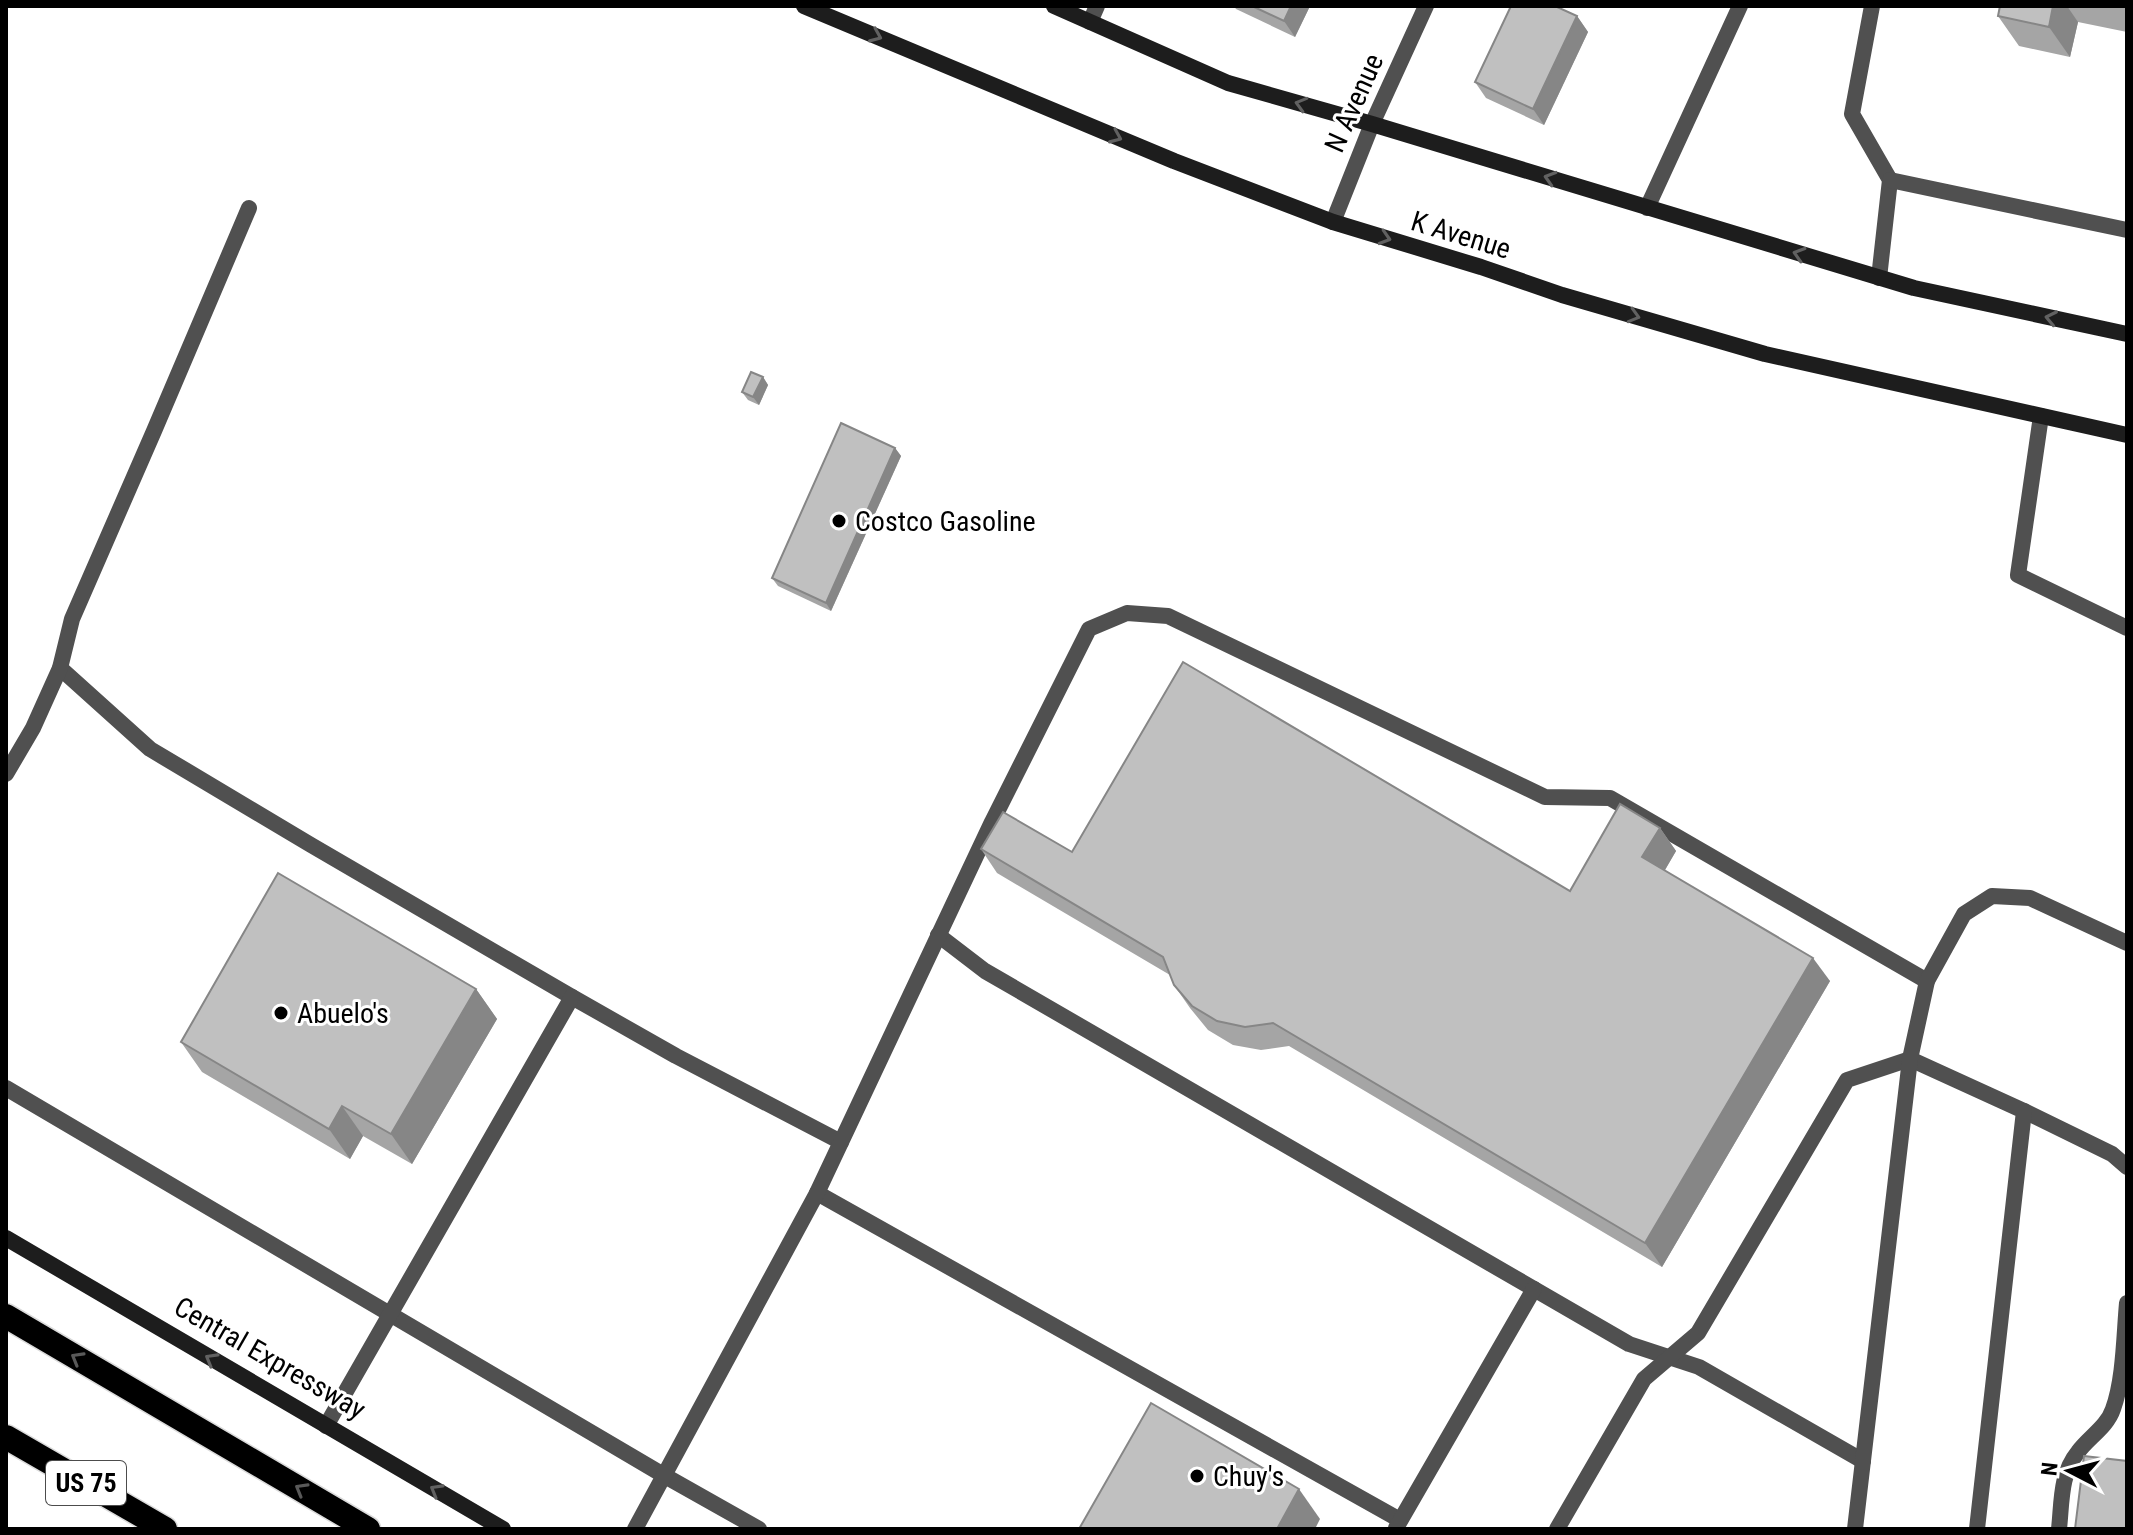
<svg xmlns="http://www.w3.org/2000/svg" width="2133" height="1535" font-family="'Roboto Condensed',sans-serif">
  <rect width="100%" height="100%" fill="#fff"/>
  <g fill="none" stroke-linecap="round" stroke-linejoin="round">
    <g stroke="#dbdbdb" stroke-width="27">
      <g id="motorway">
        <polyline points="6,1316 368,1529"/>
        <polyline points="6,1437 165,1529"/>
      </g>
    </g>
    <g stroke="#505050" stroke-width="16">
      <polyline points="1872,6 1852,114 1890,180 1879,278"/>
      <polyline points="1090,22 1097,6"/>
      <polyline points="1890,180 2127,230"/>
      <polyline points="1647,208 1740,6"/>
      <polyline points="2041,416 2018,575 2127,628"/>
      <polyline points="60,668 150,749 311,845 572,997 676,1056 841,1142"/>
      <polyline points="6,774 33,728 60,668 72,619 154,431 249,208"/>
      <polyline points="938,935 985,971 1629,1344 1699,1367 1863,1461"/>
      <polyline points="6,1088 665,1476 759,1529"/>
      <polyline points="2024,1111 2112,1154 2127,1167"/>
      <polyline points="817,1193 1400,1520"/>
      <polyline points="326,1426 572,997"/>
      <polyline points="1396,1528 1534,1289"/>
      <polyline points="635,1529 817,1193 992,822 1089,629 1127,613 1168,616 1545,797 1610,798 1927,981"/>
      <polyline points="1557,1529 1644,1379 1698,1333 1847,1080 1910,1059 2024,1111 1977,1529"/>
      <polyline points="1855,1529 1910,1059 1927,981 1964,914 1992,896 2030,898 2127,943"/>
      <path d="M2059,1529c3,-27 1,-55 19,-77 11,-15 29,-25 35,-43 11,-30 11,-74 14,-106"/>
    </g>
    <polyline stroke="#505050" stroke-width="16" points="1333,222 1372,124 1426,6"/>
    <g stroke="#1d1d1d" stroke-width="16">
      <polyline points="804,6 1174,161 1333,222 1481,267 1562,295 1765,354 2127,435"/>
      <polyline points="1054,6 1228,83 1372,124 1914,288 2127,334"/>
      <polyline points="6,1238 503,1529"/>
    </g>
    <use href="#motorway" stroke="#000" stroke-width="24"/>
  </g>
  <g fill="#a5a5a5">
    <polygon points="1234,6 1310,6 1295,37 1236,9"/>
    <polygon points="2000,6 2127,6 2127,32 2078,22 2070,57 2019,46 1998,16"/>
    <polygon points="1577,16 1588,32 1544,125 1486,98 1475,82"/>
    <polygon points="763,377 768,385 759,405 748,400 742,392"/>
    <polygon points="895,448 901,456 831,611 778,586 772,578"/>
    <polygon points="1660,828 1676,851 1665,870 1830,981 1662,1267 1289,1046 1261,1050 1233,1045 1208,1030 1190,1008 1174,985 1170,975 997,873 981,849 1072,852 1570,891"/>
    <polygon points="476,989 497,1019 412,1164 363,1136 350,1159 202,1072 181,1042"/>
  </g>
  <g fill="#868686">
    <polygon points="1291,6 1310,6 1295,37 1284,21"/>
    <polygon points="2053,6 2067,6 2078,22 2070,57 2049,27"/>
    <polygon points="1577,16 1588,32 1544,125 1533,109"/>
    <polygon points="763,377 768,385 759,405 753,397"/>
    <polygon points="895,448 901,456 831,611 826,603"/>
    <polygon points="1660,828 1676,851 1659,880 1642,857"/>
    <polygon points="1813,958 1830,981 1662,1267 1645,1243"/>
    <polygon points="476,989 497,1019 412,1164 391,1134"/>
    <polygon points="342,1106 363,1136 350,1159 329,1129"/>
    <polygon points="1299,1489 1320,1519 1315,1529 1277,1529"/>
  </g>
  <g fill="#c0c0c0" stroke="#868686" stroke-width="2">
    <polygon points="1252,6 1291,6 1284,21"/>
    <polygon points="1511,6 1555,6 1577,16 1533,109 1475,82"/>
    <polygon points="2000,6 2053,6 2049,27 1998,16"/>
    <polygon points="751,372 763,377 753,397 742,392"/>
    <polygon points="841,423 895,448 826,603 772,578"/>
    <polygon points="1183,662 1570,891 1620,804 1660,828 1642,857 1813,958 1645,1243 1273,1023 1245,1027 1217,1021 1192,1006 1174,985 1163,957 981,849 1003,812 1072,852"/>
    <polygon points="278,873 476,989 391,1134 342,1106 329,1129 181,1042"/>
    <polygon points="1151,1403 1299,1489 1277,1529 1079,1529"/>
    <polygon points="2084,1456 2127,1461 2127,1529 2075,1529"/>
  </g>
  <defs><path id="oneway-chevron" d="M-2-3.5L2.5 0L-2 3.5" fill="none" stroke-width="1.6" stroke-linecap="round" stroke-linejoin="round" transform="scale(2)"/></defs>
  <g stroke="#616161">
    <use href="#oneway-chevron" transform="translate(876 36) rotate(23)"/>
    <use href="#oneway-chevron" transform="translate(1301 104) rotate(-164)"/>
    <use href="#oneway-chevron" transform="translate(1116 137) rotate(23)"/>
    <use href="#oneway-chevron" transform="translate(1550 178) rotate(-163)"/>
    <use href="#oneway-chevron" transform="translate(1385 238) rotate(17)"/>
    <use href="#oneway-chevron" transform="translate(1799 254) rotate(-163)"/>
    <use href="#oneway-chevron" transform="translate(1634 316) rotate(16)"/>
    <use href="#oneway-chevron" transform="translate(2051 318) rotate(-168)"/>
    <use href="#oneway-chevron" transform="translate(211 1359) rotate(-150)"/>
    <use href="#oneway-chevron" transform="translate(436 1490) rotate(-150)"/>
  </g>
  <g stroke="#595959">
    <use href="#oneway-chevron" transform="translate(77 1358) rotate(-150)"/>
    <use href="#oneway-chevron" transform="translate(301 1489) rotate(-150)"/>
  </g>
  <g fill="#000" stroke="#fff" stroke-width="3">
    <circle cx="839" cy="521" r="8"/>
    <circle cx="281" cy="1013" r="8"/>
    <circle cx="1197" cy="1476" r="8"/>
  </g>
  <g text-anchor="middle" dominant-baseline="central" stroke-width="6" stroke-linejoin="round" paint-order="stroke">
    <rect fill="#fff" stroke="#4c4c4c" stroke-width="2" x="46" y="1461" width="80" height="44" rx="6"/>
    <g font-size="26" font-weight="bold" fill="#000">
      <text x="86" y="1483">US 75</text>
    </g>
    <g font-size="28" fill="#000" stroke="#fff">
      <text transform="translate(1354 103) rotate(-66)">N Avenue</text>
      <text transform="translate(1461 235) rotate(17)">K Avenue</text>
      <text transform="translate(270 1358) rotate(30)">Central Expressway</text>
    </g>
    <g font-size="28" fill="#000" stroke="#fff" text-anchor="start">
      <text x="855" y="521">Costco Gasoline</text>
      <text x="297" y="1013">Abuelo's</text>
      <text x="1213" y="1476">Chuy's</text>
    </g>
  </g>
  <rect width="2133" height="1535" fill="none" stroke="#000000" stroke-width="16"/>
  <g transform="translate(2069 1471) rotate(276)" stroke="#ffffff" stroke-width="6" paint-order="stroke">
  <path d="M0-6L14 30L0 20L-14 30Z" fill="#000000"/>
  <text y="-12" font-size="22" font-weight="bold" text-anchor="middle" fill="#000000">N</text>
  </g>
</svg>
